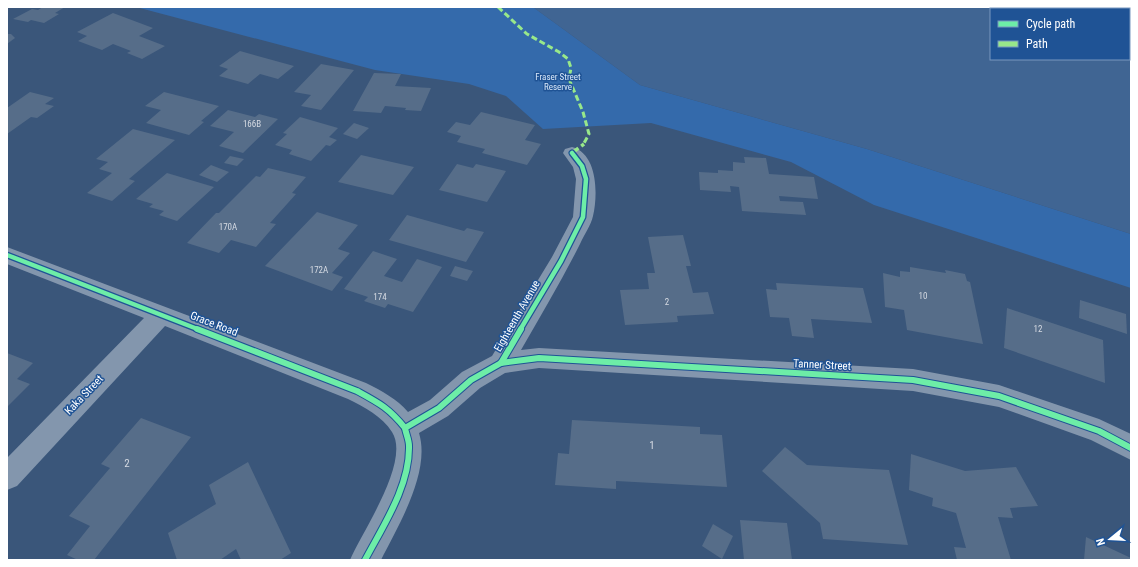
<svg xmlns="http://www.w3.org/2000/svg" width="1138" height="567" font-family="'Roboto Condensed',sans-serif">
  <rect width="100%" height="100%" fill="#3a567a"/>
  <polygon fill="#346aab" points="136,7 533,7 640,85 867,149 1131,234 1131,288 874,205 791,162 651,123 543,129 506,96 469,84 375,70"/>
  <path fill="#406593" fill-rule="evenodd" d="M533,7h598v227l-264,-85 -227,-64zM991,9h138v50h-138z"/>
  <g fill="#566d89">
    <polygon points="43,7 65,7 55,13 59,14 44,23 31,20 28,22 13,19 32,9 38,10"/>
    <polygon points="113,13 153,28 139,36 165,46 142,59 127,53 131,51 113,44 102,50 78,41 87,36 77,32"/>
    <polygon points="7,34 11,34 15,38 7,44"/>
    <polygon points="240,51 294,66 278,79 260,74 248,84 219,76 228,69 219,66"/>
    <polygon points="321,64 354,70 321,110 301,106 311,95 294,92"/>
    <polygon points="374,73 401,74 395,86 431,88 421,111 405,110 406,108 385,106 381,113 353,111"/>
    <polygon points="30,92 54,98 45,104 54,106 37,118 31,117 7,134 7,108"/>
    <polygon points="164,92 219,106 201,121 204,122 189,135 146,123 161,110 145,106"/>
    <polygon points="228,110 255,117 259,114 278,119 243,153 219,146 234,132 210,126"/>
    <polygon points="481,112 535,125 525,140 541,144 527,165 482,153 485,149 457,142 461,136 447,132 456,122 470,125"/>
    <polygon points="300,117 338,128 329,137 337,140 330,146 326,145 311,161 289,154 292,150 275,145 287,134 283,133"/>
    <polygon points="354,123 369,128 357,139 343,134"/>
    <polygon points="133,129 175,140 129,179 135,181 112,201 87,193 112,173 99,169 108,162 96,159"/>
    <polygon points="361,155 414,167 393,195 338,182"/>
    <polygon points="230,156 244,159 237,166 224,163"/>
    <polygon points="744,157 766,158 769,174 814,177 818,199 779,196 780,201 803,202 806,215 742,211 739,187 730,186 731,192 700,190 699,172 718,173 718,170 733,171 733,162 745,163"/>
    <polygon points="457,164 473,168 476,164 506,171 487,202 439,190"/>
    <polygon points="211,165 229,172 217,182 199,175"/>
    <polygon points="268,168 306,177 292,193 296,194 270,223 276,224 256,247 231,240 219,253 187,243 216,213 219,213 256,176 260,177"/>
    <polygon points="167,173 214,187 177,221 159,215 164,211 149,207 153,204 136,199"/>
    <polygon points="317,212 358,225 338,249 350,253 332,273 343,277 332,291 265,266"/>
    <polygon points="407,215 464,231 467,228 484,232 466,262 389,240"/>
    <polygon points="683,235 691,266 686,266 693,293 708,292 714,314 677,316 678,322 625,325 620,290 649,289 647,273 655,273 648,237"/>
    <polygon points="373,251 397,259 384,276 402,282 417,259 442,267 413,312 388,304 385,308 364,301 368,297 344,289"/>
    <polygon points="455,266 473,271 467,281 450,276"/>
    <polygon points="910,267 946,273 945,270 965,274 967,281 970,282 983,344 907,330 904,310 885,307 883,273 900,277 900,271 910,272"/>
    <polygon points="776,283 863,288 872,323 811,319 814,338 792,336 789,318 770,317 766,289 777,290"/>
    <polygon points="1080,300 1126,314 1127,334 1079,318"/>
    <polygon points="1007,308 1103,340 1105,383 1004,348"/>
    <polygon points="7,353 33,363 17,379 30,384 7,407"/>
    <polygon points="141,418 191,437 94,560 78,560 67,555 90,526 69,516 110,468 101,464"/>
    <polygon points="572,420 700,427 700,434 722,435 727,487 616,481 616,489 555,485 558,453 569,454"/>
    <polygon points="785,447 807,465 889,470 908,545 823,539 820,523 762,471"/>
    <polygon points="911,454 965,471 1016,467 1038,506 1010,508 1013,518 998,517 1011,560 957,560 954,547 966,548 956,513 932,506 933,498 909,490"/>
    <polygon points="248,462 291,553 280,560 241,560 236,549 220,560 177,560 168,533 216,504 209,485"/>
    <polygon points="740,520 787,523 792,560 744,560"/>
    <polygon points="713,524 733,536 722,559 702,546"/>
    <polygon points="1086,537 1131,558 1131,560 1084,560"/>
  </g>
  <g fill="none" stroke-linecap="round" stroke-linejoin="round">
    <path fill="#8396ad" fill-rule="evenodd" d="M572,147c26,7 26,48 21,69 -2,9 -9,19 -13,28 -18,36 -39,71 -59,106l18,-2 374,21 86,16 100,34 32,15v26l-40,-20 -92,-33 -86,-16 -374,-23 -34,5 -25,15 -32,28 -29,17c12,39 -21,93 -38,127h-31c12,-28 61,-99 42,-128 -10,-16 -28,-25 -44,-33l-183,-73 -148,160 -10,4v-32l137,-140 -137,-54v-17l359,136c16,8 31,16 42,29l22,-12 32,-28 30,-16 60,-99 21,-40 3,-38 -3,-12 -10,-14 2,-4z"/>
    <polyline stroke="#98e88a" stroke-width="3" stroke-dasharray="6 3" stroke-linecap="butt" points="498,7 527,34 559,52 568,59 571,68 569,79 583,112 589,134 583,145"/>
    <polyline stroke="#98e88a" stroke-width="3.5" stroke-dasharray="8 3.5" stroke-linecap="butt" points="572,153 584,144"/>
    <g stroke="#1f5395" stroke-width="7">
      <g id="cycleway-far1">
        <polyline points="7,255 200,330"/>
        <polyline points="520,330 561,261 583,217 586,179 582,166 572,153"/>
      </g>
    </g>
    <g stroke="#1f5395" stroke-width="8">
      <g id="cycleway">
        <path d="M197,329l160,62c22,12 32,17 48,37"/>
        <polyline points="501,363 539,358 913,380 999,396 1099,431 1131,448"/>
        <path d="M365,560c18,-34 45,-74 44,-114 0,-6 -3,-12 -4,-18l34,-20 32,-28 30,-17 20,-34"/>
      </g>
    </g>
    <use href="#cycleway-far1" stroke="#6deda7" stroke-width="4.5"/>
    <use href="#cycleway" stroke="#6deda7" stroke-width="6"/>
  </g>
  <g text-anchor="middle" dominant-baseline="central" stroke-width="3" stroke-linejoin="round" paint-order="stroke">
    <g font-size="9" fill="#d9e8fa" stroke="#1f5395">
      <text x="558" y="77">Fraser Street<tspan x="558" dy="10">Reserve</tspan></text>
    </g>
    <g font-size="9" fill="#d5dae2">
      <text x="252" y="124">166B</text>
      <text x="228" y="227">170A</text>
      <text x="319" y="270">172A</text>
      <text x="923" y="296">10</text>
      <text x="380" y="297">174</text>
      <text x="667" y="302">2</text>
      <text x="1038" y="329">12</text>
    </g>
    <g font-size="11" fill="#fff" stroke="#1f5395">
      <text transform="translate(517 316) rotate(-60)">Eighteenth Avenue</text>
      <text transform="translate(214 324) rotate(21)">Grace Road</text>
      <text transform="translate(822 365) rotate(3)">Tanner Street</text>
      <text transform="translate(84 395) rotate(-46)">Kaka Street</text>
    </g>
    <g font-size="11" fill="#d5dae2">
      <text x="652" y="445">1</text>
      <text x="127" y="463">2</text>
    </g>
  </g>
  <rect width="1138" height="567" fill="none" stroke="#ffffff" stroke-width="16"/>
  <rect x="990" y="8" width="140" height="52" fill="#1f5395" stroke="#7998bf"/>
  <rect x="998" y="21" width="20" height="6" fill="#6deda7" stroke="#7998bf"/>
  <text x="1026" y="28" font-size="12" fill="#ffffff">Cycle path</text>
  <rect x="998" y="41" width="20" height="6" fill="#98e88a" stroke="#7998bf"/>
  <text x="1026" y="48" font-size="12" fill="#ffffff">Path</text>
  <g transform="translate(1110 539) rotate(252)" stroke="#1f5395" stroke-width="3" paint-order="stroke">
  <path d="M0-3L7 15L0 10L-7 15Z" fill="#ffffff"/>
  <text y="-6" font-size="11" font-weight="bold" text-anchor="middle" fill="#ffffff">N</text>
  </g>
</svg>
